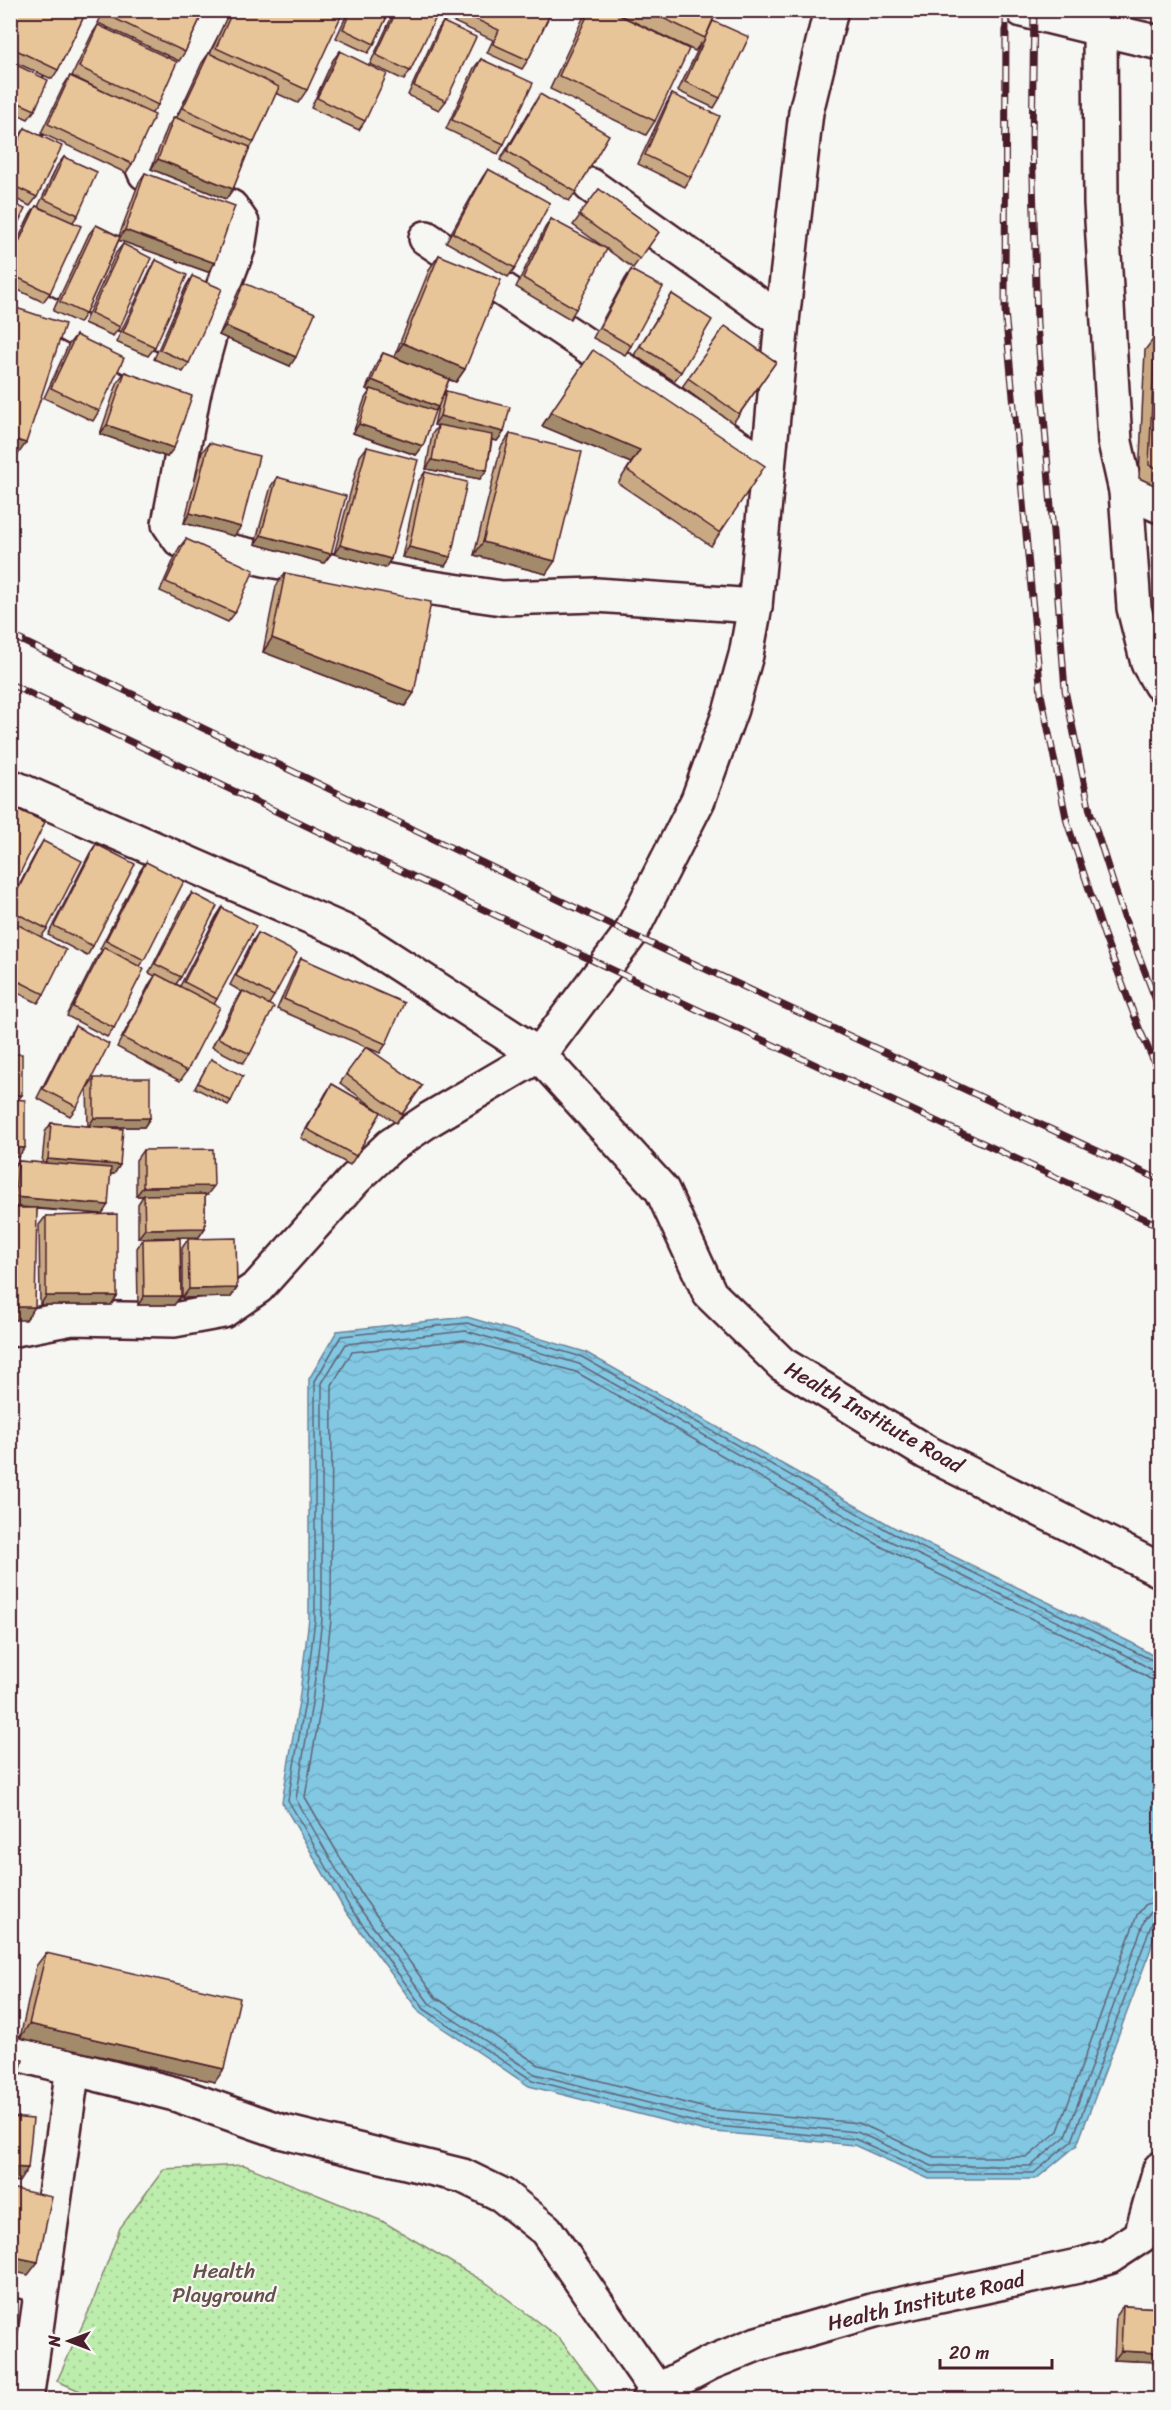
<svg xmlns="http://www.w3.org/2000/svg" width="1171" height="2410" font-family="Sriracha,sans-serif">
  <defs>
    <pattern id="park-dots" width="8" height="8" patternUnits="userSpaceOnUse" patternTransform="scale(1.5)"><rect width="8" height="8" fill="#bdedac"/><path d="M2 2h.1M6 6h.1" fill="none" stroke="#a4cb94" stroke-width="1.8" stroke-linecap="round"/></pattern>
    <pattern id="water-waves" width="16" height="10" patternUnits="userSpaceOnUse" patternTransform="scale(1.5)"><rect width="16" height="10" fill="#82c8e3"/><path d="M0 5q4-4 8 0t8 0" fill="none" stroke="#72abc3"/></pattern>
  </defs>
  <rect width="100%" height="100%" fill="#f6f6f2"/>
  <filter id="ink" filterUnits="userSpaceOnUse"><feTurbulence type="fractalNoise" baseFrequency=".0167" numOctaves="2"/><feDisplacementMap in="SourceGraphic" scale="12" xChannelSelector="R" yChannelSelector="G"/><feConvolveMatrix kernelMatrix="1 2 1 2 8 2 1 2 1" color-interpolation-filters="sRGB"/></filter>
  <g filter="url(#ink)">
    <polygon fill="url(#park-dots)" stroke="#84866c" stroke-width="1.5" points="244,2165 382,2221 488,2284 560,2339 605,2399 101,2400 57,2381 92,2304 120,2228 164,2169"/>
    <polygon fill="url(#water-waves)" stroke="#6c8499" stroke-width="1.5" points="467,1317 585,1352 895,1528 1132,1643 1160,1660 1160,1914 1150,1951 1077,2145 1036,2179 929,2179 854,2145 705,2131 529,2086 420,2013 344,1909 282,1802 299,1701 309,1618 309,1379 337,1331"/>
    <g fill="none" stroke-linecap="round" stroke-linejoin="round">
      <g stroke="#606375" stroke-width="1.5">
        <polyline points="1160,1664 892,1533 582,1357 467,1323 341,1336 315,1381 315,1619 305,1702 288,1800 349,1906 424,2009 532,2080 706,2125 855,2139 931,2173 1034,2173 1072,2141 1152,1923 1160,1918"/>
        <polyline points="1160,1672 1152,1670 1126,1655 888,1540 579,1364 466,1331 346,1344 322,1383 322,1619 312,1703 296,1799 355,1902 429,2003 535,2074 707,2118 857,2132 932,2166 1031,2166 1066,2136 1145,1919 1151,1912 1160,1910"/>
        <polyline points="1160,1681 1150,1679 1122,1662 884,1548 576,1372 465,1340 352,1352 332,1385 331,1620 321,1705 305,1797 363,1897 435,1997 539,2065 709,2109 859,2123 934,2157 1028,2157 1058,2131 1137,1915 1146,1904 1160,1901"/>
      </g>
      <g stroke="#4a1f2b" stroke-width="38">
        <g id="minor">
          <polyline points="1160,43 1100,29 1101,203 1115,442 1126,491 1134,608 1148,663 1160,684"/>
          <polyline points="10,118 26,122 43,116 97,10"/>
          <polyline points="590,185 782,321"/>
          <polyline points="426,238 768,467"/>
          <polyline points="10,294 194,391 169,524 180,540 264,559 405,584 502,598 596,595 755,606"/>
          <polyline points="194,391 221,293 238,248 242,223 231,207 145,173 140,161 146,138 212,10"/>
          <polyline points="1126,491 1160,506"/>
          <polyline points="10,786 355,936 539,1055"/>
          <polyline points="10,1330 72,1318 174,1320 223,1311 258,1287 355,1179 390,1146 430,1119 539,1055 630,934 698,800 731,709 746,655 755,606 782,321 806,112 831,10"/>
          <polyline points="10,2052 175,2094 280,2131 463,2176 502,2195 546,2230 657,2391"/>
          <polyline points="10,2279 42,2285"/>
          <polyline points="26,2400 73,2067"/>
        </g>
      </g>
      <g stroke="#4a1f2b" stroke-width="38">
        <g id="tertiary">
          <polyline points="1022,10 1100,29"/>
          <polyline points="539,1055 662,1190 710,1294 782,1364 926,1452 1160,1570"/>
          <polyline points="649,2400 657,2391 710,2363 757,2344 875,2310 1078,2266 1109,2257 1141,2236 1160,2169"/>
        </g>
      </g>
      <use href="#minor" stroke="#f6f6f2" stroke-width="33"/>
      <use href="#tertiary" stroke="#f6f6f2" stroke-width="33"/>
      <g stroke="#4a1f2b" stroke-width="7">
        <g id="rail">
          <polyline points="1006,10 1005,311 1041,694 1067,822 1104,935 1139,1028 1160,1075"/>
          <polyline points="1034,10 1032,142 1037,324 1065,690 1090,811 1124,917 1160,1011"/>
          <polyline points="10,635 630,934 1160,1180"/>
          <polyline points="10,684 378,860 1160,1226"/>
        </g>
      </g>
      <use href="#rail" stroke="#f6f6f2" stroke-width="4.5" stroke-dasharray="14" stroke-linecap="butt"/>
    </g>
    <g fill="#c8a984" stroke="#4a1f2b" stroke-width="1.5">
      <polygon points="13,10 87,10 58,70 52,79 10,60 10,16"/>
      <polygon points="104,10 204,10 185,52 179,61 98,23"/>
      <polygon points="230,10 334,10 307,90 298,103 276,93 254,142 249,149 233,189 226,199 151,169 168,126 174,117 177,117 202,63 209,53 210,54"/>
      <polygon points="349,10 390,10 374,44 368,53 336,38"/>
      <polygon points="395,10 552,10 528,60 522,69 487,53 493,40 437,14 410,71 404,80 370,64"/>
      <polygon points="588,10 609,10 655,121 646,135 550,89 584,16"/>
      <polygon points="609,10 717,10 711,24 720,98 714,108 678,91 701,43 695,51"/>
      <polygon points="443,22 446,101 439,110 408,95 437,31"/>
      <polygon points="98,25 158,105 151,114 132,164 126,173 41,133 64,85 70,76 121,100 72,76 92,34"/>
      <polygon points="340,51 365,121 359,130 311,108 333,60"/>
      <polygon points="481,59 504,144 498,154 446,129 474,68"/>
      <polygon points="10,62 35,110 28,119 10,111"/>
      <polygon points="540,94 576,192 569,201 500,160"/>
      <polygon points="672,94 691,177 685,187 638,164 666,104"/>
      <polygon points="25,128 37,197 30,206 10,196 10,154 19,137"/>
      <polygon points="64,157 78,215 72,223 50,293 43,302 10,286 10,256 30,215 36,206 38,207 57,166"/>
      <polygon points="488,169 515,268 508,277 446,242 482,178"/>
      <polygon points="145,173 215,263 208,272 119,240 85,314 79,323 53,311 89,234 96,225 119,236 139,182"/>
      <polygon points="599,189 659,232 633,268 573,225"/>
      <polygon points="551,219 576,309 570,319 516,287 545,228"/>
      <polygon points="123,244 120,327 113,336 84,323 116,253"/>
      <polygon points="439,255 465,369 456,382 449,380 441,398 446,391 504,432 497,441 492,440 487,470 480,479 426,469 432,434 438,426 434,425 439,403 434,412 423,446 416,455 353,433 365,398 370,391 366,389 377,362 383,353 394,357 430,268"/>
      <polygon points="156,260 155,347 148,356 116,342 150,270"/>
      <polygon points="631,270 631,346 625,355 593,338 625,279"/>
      <polygon points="192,276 189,363 183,372 154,359 186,286"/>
      <polygon points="244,283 290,366 219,335 238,292"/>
      <polygon points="672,294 681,372 674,381 634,355"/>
      <polygon points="725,326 776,362 733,423 682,387"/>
      <polygon points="76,335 99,411 93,421 44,398 69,344"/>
      <polygon points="1155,337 1161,340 1161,488 1139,478 1145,350"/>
      <polygon points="593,350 720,533 711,546 618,483 631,463 542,426"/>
      <polygon points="125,372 167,457 100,434 118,381"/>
      <polygon points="510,434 546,574 474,555 501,447"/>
      <polygon points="209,443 234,536 184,523 202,452"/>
      <polygon points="367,447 391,559 385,568 334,554 360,456"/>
      <polygon points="425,472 451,557 445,566 402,557 418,482"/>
      <polygon points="277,477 331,554 324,563 255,544 271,486"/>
      <polygon points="186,539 235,613 228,622 160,591 179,548"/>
      <polygon points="285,573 405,706 263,652 276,586"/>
      <polygon points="43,841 47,929 41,937 44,994 38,1003 10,989 10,926 12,923 10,922 10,902 37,851"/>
      <polygon points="96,844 93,946 87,956 48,935 90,853"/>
      <polygon points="146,862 144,960 139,966 114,1028 107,1037 67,1016 97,957 102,950 100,949 140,871"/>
      <polygon points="192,893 181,977 176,984 180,986 216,917 222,908 217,999 214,1004 187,1071 180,1081 117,1047 150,983 155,976 149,973 185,902"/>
      <polygon points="258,933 274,996 269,1004 250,1054 243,1063 212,1047 236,1000 242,992 230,985 252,942"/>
      <polygon points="301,958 386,1044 380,1053 366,1047 422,1086 396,1123 381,1112 356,1156 350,1165 301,1138 326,1093 332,1084 381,1112 340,1083 366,1047 277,1009 295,968"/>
      <polygon points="75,1026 77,1107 70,1116 37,1098 69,1035"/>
      <polygon points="211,1059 231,1101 228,1105 195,1088"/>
      <polygon points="94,1078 150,1118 144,1127 99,1127 120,1165 114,1174 111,1174 102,1214 37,1209 26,1320 28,1208 10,1206 11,1170 18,1161 42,1163 45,1132 51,1123 88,1126 87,1088"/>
      <polygon points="143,1150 207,1195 205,1195 205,1228 199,1237 138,1238 138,1204 143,1196 136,1196 136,1160"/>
      <polygon points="46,1216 117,1296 111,1305 40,1305 39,1225"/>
      <polygon points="143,1239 181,1296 174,1305 138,1305 137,1248"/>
      <polygon points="188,1239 237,1288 231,1297 182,1298 182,1248"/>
      <polygon points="46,1953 215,2082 20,2038 36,1966"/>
      <polygon points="1123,2306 1161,2308 1160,2362 1114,2360 1116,2315"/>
    </g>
    <g fill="#a28a6b" stroke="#4a1f2b" stroke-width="1.5">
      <polygon points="158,159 233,189 226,199 151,169"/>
      <polygon points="125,230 215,263 208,272 118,240"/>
      <polygon points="225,326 296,357 290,366 219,335"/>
      <polygon points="403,343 465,369 456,382 394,357"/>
      <polygon points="372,380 438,407 431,416 371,389 370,391 366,389"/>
      <polygon points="551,412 640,450 631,463 542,426"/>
      <polygon points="440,416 504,432 497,441 434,425"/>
      <polygon points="359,424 423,446 416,455 353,433"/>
      <polygon points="107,425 174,448 167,457 100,434"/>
      <polygon points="10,438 26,443 17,456 10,454"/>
      <polygon points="432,460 487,470 480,479 426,469"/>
      <polygon points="190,513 241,527 234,536 184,523"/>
      <polygon points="261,535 331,554 324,563 255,544"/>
      <polygon points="483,542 555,561 546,574 474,555"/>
      <polygon points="340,545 391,559 385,568 334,554"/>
      <polygon points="409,547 451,557 445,566 402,557"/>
      <polygon points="272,638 414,693 405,706 263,652"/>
      <polygon points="10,1095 22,1095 15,1104 10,1104"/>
      <polygon points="94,1118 150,1118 144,1127 88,1127"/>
      <polygon points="10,1147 25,1148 18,1157 10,1157"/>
      <polygon points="48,1159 120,1165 114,1174 42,1168"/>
      <polygon points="214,1186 207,1195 136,1196 143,1187"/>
      <polygon points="15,1197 108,1205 102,1214 10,1206 10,1203"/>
      <polygon points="205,1228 199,1237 138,1238 145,1229"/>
      <polygon points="237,1288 231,1297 182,1298 189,1289"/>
      <polygon points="46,1296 117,1296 111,1305 40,1305"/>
      <polygon points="144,1296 181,1296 174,1305 138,1305"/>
      <polygon points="10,1307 35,1307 26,1320 10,1320"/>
      <polygon points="29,2024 224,2069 215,2082 20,2038"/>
      <polygon points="10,2167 28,2168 19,2182 10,2181"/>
      <polygon points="10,2256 38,2262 28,2275 10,2271"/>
      <polygon points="1121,2351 1161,2353 1161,2361 1160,2362 1114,2360"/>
    </g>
    <g fill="#e8c599" stroke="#4a1f2b" stroke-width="1.5">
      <polygon points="15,10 87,10 58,70 10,47 10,20"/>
      <polygon points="107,10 204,10 185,52 105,14"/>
      <polygon points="233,10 334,10 342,14 307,90 216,48"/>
      <polygon points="351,10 390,10 374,44 343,29"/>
      <polygon points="397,10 439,11 410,71 376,55"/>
      <polygon points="456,10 552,10 528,60 493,44 499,30"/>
      <polygon points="590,10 609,10 689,49 655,121 559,76"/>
      <polygon points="646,10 717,10 705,38"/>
      <polygon points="713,21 749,37 720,98 685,82"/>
      <polygon points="443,22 476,37 446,101 414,86"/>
      <polygon points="98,25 177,62 158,105 79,67"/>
      <polygon points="340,51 387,74 365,121 317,98"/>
      <polygon points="209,53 279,87 254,142 183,108"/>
      <polygon points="481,59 533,83 504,144 452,120"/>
      <polygon points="10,62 48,80 35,110 10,99"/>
      <polygon points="70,76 155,115 132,164 48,124"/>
      <polygon points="540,94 609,135 576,192 507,151"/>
      <polygon points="672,94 720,116 691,177 645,155"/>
      <polygon points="174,117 250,147 233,189 158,159"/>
      <polygon points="10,121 17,124 10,136"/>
      <polygon points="25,128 62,146 37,197 10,184 10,157"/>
      <polygon points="64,157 97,172 78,215 44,199"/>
      <polygon points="488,169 550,203 515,268 453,233"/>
      <polygon points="145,173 235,206 215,263 125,230"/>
      <polygon points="599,189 659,232 640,259 579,215"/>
      <polygon points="10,202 25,209 10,240"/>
      <polygon points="36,206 81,226 50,293 10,274 10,261"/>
      <polygon points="551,219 607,249 576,309 523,278"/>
      <polygon points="96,225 120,237 85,314 60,302"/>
      <polygon points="123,244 151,258 120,327 91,313"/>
      <polygon points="439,255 501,280 465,369 403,343"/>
      <polygon points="156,260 187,275 155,347 123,332"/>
      <polygon points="631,270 663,287 631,346 600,328"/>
      <polygon points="192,276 222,289 189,363 160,350"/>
      <polygon points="244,283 315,313 296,357 225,326"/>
      <polygon points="672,294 712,320 681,372 640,346"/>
      <polygon points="10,306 65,324 26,443 10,438"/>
      <polygon points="725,326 776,362 739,414 688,378"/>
      <polygon points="76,335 124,358 99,411 51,388"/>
      <polygon points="1155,337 1161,340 1161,470 1149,465"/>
      <polygon points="593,350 765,466 720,533 627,470 640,450 551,412"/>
      <polygon points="383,353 449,379 438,407 372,380"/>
      <polygon points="125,372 192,396 174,448 107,425"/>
      <polygon points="371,389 435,411 423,446 359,424"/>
      <polygon points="446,391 510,407 504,432 440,416"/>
      <polygon points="438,425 492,435 487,470 432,460"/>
      <polygon points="510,434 582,452 555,561 483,542"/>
      <polygon points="209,443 259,456 241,527 190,513"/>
      <polygon points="367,447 418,460 391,559 340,545"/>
      <polygon points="425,472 467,482 451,557 409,547"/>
      <polygon points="277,477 346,496 331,554 261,535"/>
      <polygon points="186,539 254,570 235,613 166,582"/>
      <polygon points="285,573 431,602 414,693 272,638"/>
      <polygon points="10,806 45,822 10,894"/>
      <polygon points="43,841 82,861 47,929 10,910 10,905"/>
      <polygon points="96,844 135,864 93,946 54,926"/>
      <polygon points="146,862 184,881 144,960 106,940"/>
      <polygon points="192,893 217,906 181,977 155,964"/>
      <polygon points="222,908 256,926 217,999 184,982"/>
      <polygon points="13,922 66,950 44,994 10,977 10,927"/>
      <polygon points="258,933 297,953 274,996 236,976"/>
      <polygon points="104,947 144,969 114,1028 73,1007"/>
      <polygon points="301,958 404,1003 386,1044 284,999"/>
      <polygon points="156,974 220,1007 187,1071 123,1038"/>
      <polygon points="243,991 274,1007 250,1054 218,1038"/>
      <polygon points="75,1026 109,1044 77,1107 43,1089"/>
      <polygon points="366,1047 422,1086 402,1114 346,1074"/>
      <rect x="10" y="1054" width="12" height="41"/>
      <polygon points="211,1059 243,1076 231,1101 198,1083"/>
      <rect x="94" y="1078" width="56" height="40"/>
      <polygon points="332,1084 381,1112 356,1156 307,1129"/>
      <polygon points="10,1099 25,1100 25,1148 10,1147"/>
      <polygon points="51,1123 123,1129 120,1165 48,1159"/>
      <polygon points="213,1149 214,1186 143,1187 143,1150"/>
      <polygon points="18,1161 111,1168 108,1205 15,1197"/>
      <polygon points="205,1194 205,1228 145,1229 144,1195"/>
      <polygon points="10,1208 37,1208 35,1307 10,1307"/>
      <polygon points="117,1214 117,1296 46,1296 46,1216"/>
      <polygon points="180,1238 181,1296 144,1296 143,1239"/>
      <polygon points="236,1238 237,1288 189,1289 188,1239"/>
      <polygon points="46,1953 240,1998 224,2069 29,2024"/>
      <polygon points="10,2057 23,2060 10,2114"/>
      <polygon points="10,2117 33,2119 28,2168 10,2167"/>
      <polygon points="10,2188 52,2197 38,2262 10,2256"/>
      <polygon points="10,2284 15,2285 10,2305"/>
      <polygon points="1123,2306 1161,2308 1161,2353 1121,2351"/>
    </g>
  </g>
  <g text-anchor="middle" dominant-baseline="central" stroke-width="4.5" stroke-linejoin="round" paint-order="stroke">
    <g font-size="21" fill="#4a1f2b" stroke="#f6f6f2">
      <text transform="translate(874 1417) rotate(30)">Health Institute Road</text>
      <text transform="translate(926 2301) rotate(-13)">Health Institute Road</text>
    </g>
    <g font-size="21" fill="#67524b" stroke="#f6f6f2">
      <text x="224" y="2271">Health<tspan x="224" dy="24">Playground</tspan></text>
    </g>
  </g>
  <rect width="1171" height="2410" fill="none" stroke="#f6f6f2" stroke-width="36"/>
  <rect x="18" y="18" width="1135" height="2374" fill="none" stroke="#4a1f2b" stroke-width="2" filter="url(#ink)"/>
  <g transform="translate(69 2341) rotate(270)" stroke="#f6f6f2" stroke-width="4.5" paint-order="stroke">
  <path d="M0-4.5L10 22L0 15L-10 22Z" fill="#4a1f2b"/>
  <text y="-9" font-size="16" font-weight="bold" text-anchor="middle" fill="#4a1f2b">N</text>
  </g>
  <path d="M940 2359v9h112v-9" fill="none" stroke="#4a1f2b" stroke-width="3"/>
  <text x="949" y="2359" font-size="18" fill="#4a1f2b" stroke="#f6f6f2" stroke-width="4.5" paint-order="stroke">20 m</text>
</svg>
